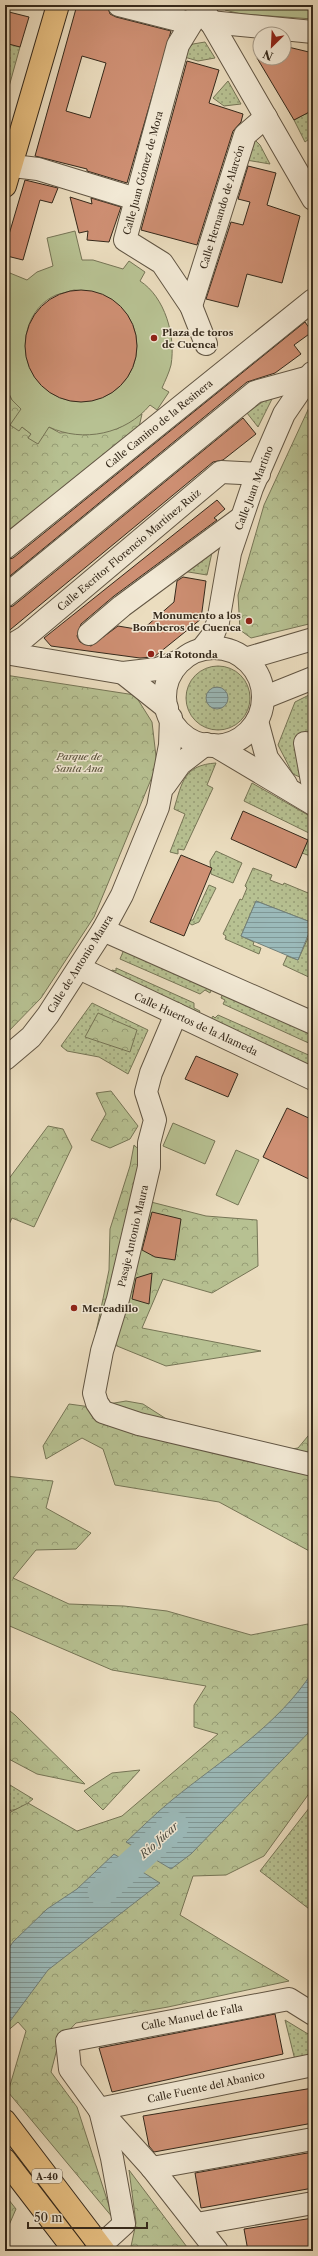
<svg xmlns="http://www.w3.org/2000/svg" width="318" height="2256" font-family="'Libre Caslon Text',serif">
  <defs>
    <pattern id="grass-dots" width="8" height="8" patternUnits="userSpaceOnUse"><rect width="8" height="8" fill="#b7c192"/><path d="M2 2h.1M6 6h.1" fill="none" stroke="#969d76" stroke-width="1.8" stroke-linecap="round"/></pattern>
    <pattern id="forest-crowns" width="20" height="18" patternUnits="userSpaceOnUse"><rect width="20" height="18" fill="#b7c192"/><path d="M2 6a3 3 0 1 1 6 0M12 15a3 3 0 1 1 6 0" fill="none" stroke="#969d76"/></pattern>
    <pattern id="water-rules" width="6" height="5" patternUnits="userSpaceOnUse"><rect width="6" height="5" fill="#9bbaba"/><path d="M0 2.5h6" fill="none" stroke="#7f9796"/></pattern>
  </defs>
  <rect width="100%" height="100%" fill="#ebddbf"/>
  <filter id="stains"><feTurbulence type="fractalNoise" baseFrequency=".005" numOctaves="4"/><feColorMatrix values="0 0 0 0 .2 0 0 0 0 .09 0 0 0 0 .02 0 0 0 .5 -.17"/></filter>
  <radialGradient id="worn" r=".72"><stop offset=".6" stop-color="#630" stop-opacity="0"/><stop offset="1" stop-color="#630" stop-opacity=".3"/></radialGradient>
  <g fill="url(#grass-dots)" stroke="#767556">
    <polygon points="205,42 215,58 198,61 181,56 193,44"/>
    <polygon points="5,43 20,47 5,101"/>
    <polygon points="228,81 241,104 224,106 213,98"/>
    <polygon points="313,110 313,136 305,142 294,120"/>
    <polygon points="251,136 260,145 270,164 246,160"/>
    <polygon points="275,393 258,427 247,413"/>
    <polygon points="215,539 207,575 176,570"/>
    <circle cx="218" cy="698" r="32"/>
    <polygon points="313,693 313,783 293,774 278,745 295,702"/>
    <path d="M216,763l-9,22 6,3 -29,62 -6,-1v5l-8,-2 15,-38 -11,-5c8,-27 10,-44 42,-46z"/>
    <polygon points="252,783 313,818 313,835 244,801"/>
    <polygon points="309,837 313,839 313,857 302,853"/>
    <polygon points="216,851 242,863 233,883 211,874 210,861"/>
    <polygon points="253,868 272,875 270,880 283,885 284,883 313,895 311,898 313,899 313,923 256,901 241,936 254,942 253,945 261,948 259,954 225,939 226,936 223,934 240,899 242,900 247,888 245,886"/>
    <polygon points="209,885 216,888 199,922 192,925 189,923 189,920 193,920"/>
    <polygon points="313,927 313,979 283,965 287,956 298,960"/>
    <polygon points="125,947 213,986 210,993 205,990 200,994 120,959"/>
    <polygon points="116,968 194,1003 194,1008 200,1011 197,1017 109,977 112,970 116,971"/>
    <polygon points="223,993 313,1034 313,1045 223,1004 225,1000 221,998"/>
    <polygon points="92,1003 148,1030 128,1074 99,1057 67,1051 61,1046"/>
    <polygon points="218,1015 313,1057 313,1068 210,1021 213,1016 215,1018"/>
    <polygon points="5,1782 33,1799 22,1808 8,1811 5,1815"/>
    <polygon points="313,1803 313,1912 260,1871"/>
    <polygon points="285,2020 313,2037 313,2055 295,2060"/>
  </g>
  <g fill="url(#forest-crowns)" stroke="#767556">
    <polygon points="5,385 12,400 21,409 22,427 31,434 28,438 49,427 60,433 117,429 142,414 136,440 5,548"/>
    <polygon points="313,399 313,623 251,638 240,630 238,595 264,505"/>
    <polygon points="5,675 135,695 152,722 157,765 94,917 41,998 5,1035"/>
    <polygon points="98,1013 137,1030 130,1052 85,1037"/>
    <polygon points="111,1091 138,1126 130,1139 110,1148 91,1140 106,1114 96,1093"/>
    <polygon points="48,1126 63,1129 72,1147 34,1227 12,1218 5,1233 5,1184"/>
    <polygon points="134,1145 160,1169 151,1202 206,1216 257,1220 258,1266 212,1293 163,1279 142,1328 261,1351 166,1366 95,1337 109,1270 110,1229 130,1166"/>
    <polygon points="126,1401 143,1404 168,1420 244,1457 298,1448 313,1430 313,1553 219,1502 115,1485 103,1449 82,1438 46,1459 43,1446 69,1404 91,1407"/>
    <polygon points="5,1476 53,1481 46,1508 91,1533 76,1549 36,1550 13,1578 69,1604 124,1606 167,1611 251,1635 313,1623 313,1788 264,1856 226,1875 193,1876 180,1915 289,1981 168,2007 76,2023 59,2041 51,2072 77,2107 113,2218 8,2092 26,2031 18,2022 5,2033 5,1815 28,1803 77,1831 122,1816 218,1734 194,1727 194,1705 206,1686 112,1670 5,1624"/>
    <polygon points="5,1707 15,1715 85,1784 37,1774 5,1757"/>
    <polygon points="140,1770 103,1810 84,1791 112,1773"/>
    <polygon points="129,2170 190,2251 130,2251 136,2223"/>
    <polygon points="5,2195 16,2209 6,2232 5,2231"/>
  </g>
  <g fill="#b7c192" stroke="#767556" fill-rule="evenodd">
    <polygon points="221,5 313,5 313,19 241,14 225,10"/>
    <path d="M75,231l7,29h11l30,9 6,-8 16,11 -5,9c25,16 36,55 31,84 -2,8 -6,16 -9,23l7,4 -12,18 -7,-5c-24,29 -67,38 -101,22l-11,17 -10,-6 3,-4 -9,-7 -3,4 -9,-6 11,-16 -9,-9 -7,-15v-114l22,9 10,-8 16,-6 -6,-28zM74,290c90,4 77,117 0,111 -19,-2 -35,-15 -43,-31 -13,-26 -3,-63 25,-75 6,-2 12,-3 18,-5z"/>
    <polygon points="173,1123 215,1141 205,1164 163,1146"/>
    <polygon points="236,1150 259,1160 238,1205 216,1195"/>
  </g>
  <g fill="url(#water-rules)" stroke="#72807a">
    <circle cx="217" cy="698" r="11"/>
    <polygon points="256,901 313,923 298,960 241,936"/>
    <path d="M313,1671v57l-122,126 -20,15 -45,-27c15,-14 30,-29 46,-42 49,-40 106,-74 141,-129z"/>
    <polygon points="114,1854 160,1883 48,1970 5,2028 5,1954 13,1942 47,1909 77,1889"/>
  </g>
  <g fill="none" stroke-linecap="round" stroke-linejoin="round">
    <polyline stroke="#9bbaba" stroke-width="29" points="102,1891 174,1826"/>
  </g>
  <g fill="#ce8f73" stroke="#35291b" fill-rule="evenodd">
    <path d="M77,5h30l3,9 6,3 55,14 -44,152 -40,-12v-2l-52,-13zM82,56l24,7 -16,55 -24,-7z"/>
    <polygon points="5,11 29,17 20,47 5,43"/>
    <polygon points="284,46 313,53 313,110 294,120 257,58 284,58"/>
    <polygon points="187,61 219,70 209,103 243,114 241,122 233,131 197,245 141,230"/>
    <polygon points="248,166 276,173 267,205 300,216 282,283 247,274 238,307 206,299 231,222 243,225 250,202 238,199"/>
    <polygon points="25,180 58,188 52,203 40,200 23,260 7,256 8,250 5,248"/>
    <polygon points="70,197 92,204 91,198 121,207 109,242 87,240 88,231 79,233"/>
    <circle cx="81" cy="346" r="56"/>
    <polygon points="305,322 312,332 294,345 301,354 275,373 247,382 5,580 5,560 13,558"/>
    <polygon points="243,418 256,434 223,460 213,462 5,634 5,608 13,606"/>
    <polygon points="217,500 225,509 214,518 217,520 114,596 81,624 77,636 80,642 91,646 118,626 142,630 174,602 177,581 183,577 206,581 201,619 154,657 140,658 51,646 44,638"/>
    <polygon points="243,811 308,840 296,868 231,839"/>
    <polygon points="181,855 212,868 184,936 150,922"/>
    <polygon points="196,1056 238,1074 228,1097 185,1079"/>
    <polygon points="287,1108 313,1120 313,1181 263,1157"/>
    <polygon points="152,1212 181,1219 175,1260 155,1257 142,1250"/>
    <polygon points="152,1273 149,1304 132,1299 136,1278"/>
    <polygon points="275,2014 283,2054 112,2092 99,2048"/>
    <polygon points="313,2088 313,2123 154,2152 149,2146 143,2116"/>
    <polygon points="313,2152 313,2188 201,2208 195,2173"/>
    <polygon points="313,2218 313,2251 248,2251 244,2229"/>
  </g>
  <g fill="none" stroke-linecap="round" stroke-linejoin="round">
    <g stroke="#625644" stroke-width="24">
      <g id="minor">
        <polyline points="119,5 190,23"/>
        <polyline points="201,5 313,199"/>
        <polyline points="202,6 178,45 125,240 162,263 191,306 206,344"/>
        <polyline points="210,22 313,32"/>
        <polyline points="5,165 38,169 136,199"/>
        <polyline points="191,306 245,135 266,117"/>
        <polyline points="5,548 313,300"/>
        <polyline points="5,596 255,392 309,377"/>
        <polyline points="89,634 122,606 241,518"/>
        <circle cx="214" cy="697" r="49"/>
        <polyline points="5,649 25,637 221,472 259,474"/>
        <polyline points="202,649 213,635 218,622 230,553 252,488 284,414 312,373"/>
        <polyline points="5,653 123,673 157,669 182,660"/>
        <polyline points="245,659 313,639"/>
        <polyline points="123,673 167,708"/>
        <polyline points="263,698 313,678"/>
        <polyline points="257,721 267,758 286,784"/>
        <polyline points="214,745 313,804"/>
        <polyline points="313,747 305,743 313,787"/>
        <polyline points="165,785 180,764 206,744"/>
        <polyline points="103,930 313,1023"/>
        <polyline points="79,968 313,1079"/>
        <polyline points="176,1014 151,1073 146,1092 155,1120 149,1143 149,1167 118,1299 102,1351 94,1393 97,1403 103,1412 139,1424 313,1465"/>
        <polyline points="5,1059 31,1037 48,1015 103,930 122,895 158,807 170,745 171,718"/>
        <polyline points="99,2109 313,2065"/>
        <polyline points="152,2168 313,2139"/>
        <polyline points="197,2224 313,2203"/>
        <polyline points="100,2246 124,2224 112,2158 101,2114"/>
        <polyline points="217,2251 152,2168 99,2109 70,2069 67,2041 289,1999 313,2014"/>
      </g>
    </g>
    <g stroke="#35291b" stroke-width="24">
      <g id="major">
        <polyline points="5,186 58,5"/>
        <polyline points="5,2121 104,2251"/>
        <polyline points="5,2160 75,2251"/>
      </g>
    </g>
    <use href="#minor" stroke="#f2e9d5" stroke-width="22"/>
    <use href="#major" stroke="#e6be80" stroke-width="22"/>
  </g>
  <g fill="#8f2418" stroke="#f2e9d5" stroke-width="1.5">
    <circle cx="154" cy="338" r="4"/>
    <circle cx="249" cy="621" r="4"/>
    <circle cx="151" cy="654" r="4"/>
    <circle cx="74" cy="1308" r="4"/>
  </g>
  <g text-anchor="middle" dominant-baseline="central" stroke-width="3" stroke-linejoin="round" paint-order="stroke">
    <rect fill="#f2e9d5" stroke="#6e6353" stroke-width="1" x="32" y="2169" width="30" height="14" rx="3"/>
    <g font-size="9" font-weight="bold" fill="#35291b">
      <text x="47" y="2176">A-40</text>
    </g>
    <g font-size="10" fill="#35291b" stroke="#f2e9d5">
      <text transform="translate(143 173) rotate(-75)">Calle Juan Gómez de Mora</text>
      <text transform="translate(222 207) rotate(-73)">Calle Hernando de Alarcón</text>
      <text transform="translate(159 424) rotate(-39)">Calle Camino de la Resinera</text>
      <text transform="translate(254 488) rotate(-69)">Calle Juan Martino</text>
      <text transform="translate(129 550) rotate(-40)">Calle Escritor Florencio Martínez Ruiz</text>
      <text transform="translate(80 964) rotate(-58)">Calle de Antonio Maura</text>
      <text transform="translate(196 1024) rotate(25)">Calle Huertos de la Alameda</text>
      <text transform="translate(133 1236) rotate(-77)">Pasaje Antonio Maura</text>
      <text transform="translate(192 2017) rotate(-11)">Calle Manuel de Falla</text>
      <text transform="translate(206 2087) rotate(-12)">Calle Fuente del Abanico</text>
    </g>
    <g font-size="10" font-weight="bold" fill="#35291b" stroke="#f2e9d5" text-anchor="start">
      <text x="162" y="332">Plaza de toros<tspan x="162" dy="12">de Cuenca</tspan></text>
      <text x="241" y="615" text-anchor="end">Monumento a los<tspan x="241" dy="12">Bomberos de Cuenca</tspan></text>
      <text x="159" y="654">La Rotonda</text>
      <text x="82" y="1308">Mercadillo</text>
    </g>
    <g font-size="10" font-style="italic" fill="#564f39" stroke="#f2e9d5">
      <text x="79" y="756">Parque de<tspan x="79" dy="12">Santa Ana</tspan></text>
    </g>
    <g font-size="11" font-style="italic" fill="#4e4d43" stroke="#f2e9d5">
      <text transform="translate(159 1840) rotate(-42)">Río Júcar</text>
    </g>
  </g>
  <rect width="318" height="2256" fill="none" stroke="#ebddbf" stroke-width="20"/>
  <rect x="6" y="6" width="306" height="2244" fill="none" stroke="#35291b" stroke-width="2"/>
  <rect x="10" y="10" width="298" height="2236" fill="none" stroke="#35291b"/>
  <g transform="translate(272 46) rotate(204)"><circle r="19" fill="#f2e9d5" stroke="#a69c8b"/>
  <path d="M0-3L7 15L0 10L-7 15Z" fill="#8f2418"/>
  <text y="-6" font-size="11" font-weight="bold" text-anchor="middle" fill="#35291b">N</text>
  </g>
  <path d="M28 2222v6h119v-6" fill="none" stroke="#35291b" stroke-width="2"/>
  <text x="34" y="2222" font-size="12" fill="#35291b" stroke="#f2e9d5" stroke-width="3" paint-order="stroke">50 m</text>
  <rect width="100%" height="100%" filter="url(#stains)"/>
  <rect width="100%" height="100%" fill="url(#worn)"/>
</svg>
